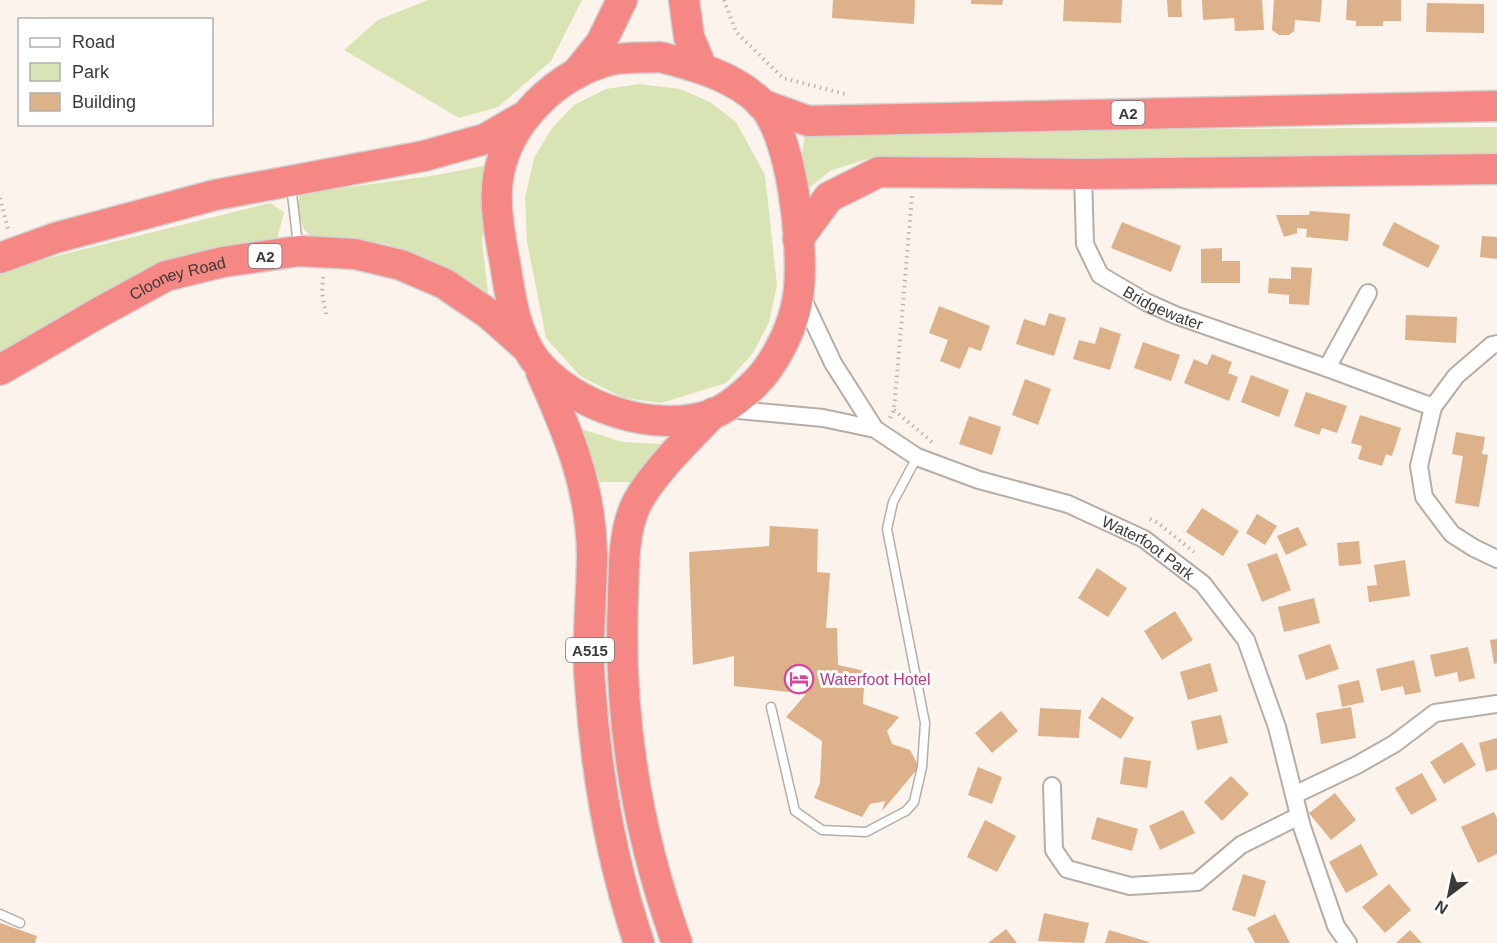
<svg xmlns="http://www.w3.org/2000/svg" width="1497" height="943" font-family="Arial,sans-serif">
  <rect width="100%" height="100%" fill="#fcf4ec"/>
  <g fill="#d8e4b3">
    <polygon points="428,0 582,0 551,61 498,107 459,118 344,50 378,20"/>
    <polygon points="639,84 680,89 710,102 736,122 765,175 777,285 769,322 753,353 726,383 661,403 624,398 580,376 546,338 527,242 525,198 534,158 552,128 574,105 606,89"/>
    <path d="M1497,127v28l-630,4 -37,12 -21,17c-11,-14 -7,-41 -3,-56z"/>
    <polygon points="488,165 482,242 488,293 431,260 387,244 344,238 312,237 304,230 297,209 300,194 437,175"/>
    <polygon points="270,203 284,212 277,240 124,285 0,351 0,270"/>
    <polygon points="582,429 622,442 661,444 644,465 635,482 600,482"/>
  </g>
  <g fill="#ddb189">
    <polygon points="833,0 915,0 914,24 832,18"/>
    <polygon points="971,0 1003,0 1002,5 971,4"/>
    <polygon points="1064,0 1122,0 1121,23 1063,21"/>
    <polygon points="1167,0 1181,0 1182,17 1168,17"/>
    <polygon points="1202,0 1262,0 1264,30 1235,31 1234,18 1203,20"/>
    <polygon points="1274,0 1322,0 1320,22 1295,20 1294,31 1289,35 1279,35 1272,30"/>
    <polygon points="1347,0 1401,0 1401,21 1383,21 1383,26 1356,26 1356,21 1346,20"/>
    <polygon points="1427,3 1484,4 1484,33 1426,32"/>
    <polygon points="1310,211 1350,214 1348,241 1306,237 1307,229 1297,228 1297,233 1284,237 1276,215 1309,215"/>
    <polygon points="1122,222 1181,246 1171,272 1111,248"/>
    <polygon points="1394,222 1440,246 1428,268 1382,245"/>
    <polygon points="1482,236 1497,237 1497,259 1480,257"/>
    <polygon points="1222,248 1222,261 1240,261 1240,283 1201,283 1201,249"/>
    <polygon points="1291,267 1312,268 1309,305 1289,304 1289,295 1268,293 1269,278 1291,279"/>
    <polygon points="939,306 990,326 981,351 969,347 960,369 940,361 948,340 929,333"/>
    <polygon points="1049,313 1066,318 1054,356 1016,344 1024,319 1045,326"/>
    <polygon points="1406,315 1457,317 1456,343 1405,340"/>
    <polygon points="1100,327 1121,334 1110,370 1073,359 1079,340 1095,344"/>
    <polygon points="1143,342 1180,355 1171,381 1134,368"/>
    <polygon points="1212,354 1232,362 1228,373 1238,377 1229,401 1184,383 1194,359 1207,365"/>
    <polygon points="1251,375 1289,390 1279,417 1241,402"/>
    <polygon points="1025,379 1051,389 1038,425 1012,415"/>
    <polygon points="1306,392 1347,406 1337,433 1322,428 1319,435 1294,426"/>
    <polygon points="1360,415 1401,428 1392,456 1386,454 1382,466 1358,459 1362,446 1351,443"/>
    <polygon points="969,416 1001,427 992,455 959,444"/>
    <polygon points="1456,432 1485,437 1482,454 1488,455 1479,507 1455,503 1463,456 1452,454"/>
    <polygon points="1202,508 1239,531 1223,556 1186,532"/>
    <polygon points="1257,514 1277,526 1265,545 1246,533"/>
    <polygon points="770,526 818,529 817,572 830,573 826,628 837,628 838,665 865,671 863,704 899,717 887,731 892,744 910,750 919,767 882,811 885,801 870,804 862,817 814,798 820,783 822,741 786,717 806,694 734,686 734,656 693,665 689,552 769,546"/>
    <polygon points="1298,527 1307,545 1286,555 1277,536"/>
    <polygon points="1359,541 1361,564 1339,566 1337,543"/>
    <polygon points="1277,553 1291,590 1262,602 1247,564"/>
    <polygon points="1405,560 1410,596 1369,602 1367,586 1377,585 1374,565"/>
    <polygon points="1097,568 1127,588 1108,617 1078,598"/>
    <polygon points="1314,598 1320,623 1284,632 1278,607"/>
    <polygon points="1175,611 1193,640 1162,660 1144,631"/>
    <polygon points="1497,639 1497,663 1494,664 1490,640"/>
    <polygon points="1330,644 1339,669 1306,680 1298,655"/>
    <polygon points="1468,647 1475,678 1459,682 1457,672 1435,677 1430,655"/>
    <polygon points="1414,660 1421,692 1405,695 1403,686 1381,691 1376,669"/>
    <polygon points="1210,663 1218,691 1188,700 1180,672"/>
    <polygon points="1359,680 1364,702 1342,707 1338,685"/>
    <polygon points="1102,697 1134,718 1121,739 1088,718"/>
    <polygon points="1351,707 1356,738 1321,744 1316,713"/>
    <polygon points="1040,708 1081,710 1079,738 1038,736"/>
    <polygon points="1001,711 1018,731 992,753 975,733"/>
    <polygon points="1221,715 1228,743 1197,750 1191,721"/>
    <polygon points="1497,738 1497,769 1486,772 1479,743"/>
    <polygon points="1462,742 1476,765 1444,784 1430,762"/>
    <polygon points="1124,757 1151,761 1147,788 1120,784"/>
    <polygon points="978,767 1002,777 992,804 968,795"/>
    <polygon points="1422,773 1437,800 1411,815 1395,788"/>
    <polygon points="1231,776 1249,794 1222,821 1204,802"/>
    <polygon points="1335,793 1356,820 1331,840 1309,813"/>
    <polygon points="1183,810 1195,833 1160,850 1149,826"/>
    <polygon points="1494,812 1497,818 1497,854 1478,863 1461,827"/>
    <polygon points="1097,817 1138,829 1132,851 1091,839"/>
    <polygon points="985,820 1016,836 997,872 967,857"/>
    <polygon points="1361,844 1378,875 1346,893 1329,862"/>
    <polygon points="1243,874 1266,881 1255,917 1232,910"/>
    <polygon points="1389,884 1411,910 1385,933 1362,907"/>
    <polygon points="1044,913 1089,923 1084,943 1038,941"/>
    <polygon points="1275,914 1290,943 1255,943 1247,928"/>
    <polygon points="0,923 37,936 35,943 0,943"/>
    <polygon points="1006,929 1017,943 988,943"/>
    <polygon points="1109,930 1149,942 1149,943 1105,943"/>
    <polygon points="1410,930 1422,943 1396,943"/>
  </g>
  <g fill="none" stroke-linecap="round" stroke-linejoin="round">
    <g stroke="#b5ada6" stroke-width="11">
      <g id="lane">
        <polyline points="291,186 298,245"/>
        <polyline points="771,707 795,811 822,830 866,832 906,811 914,802 922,767 925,723 887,529 893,502 917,457"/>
        <polyline points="0,914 20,923"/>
      </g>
    </g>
    <g stroke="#b5ada6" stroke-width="20">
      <g id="street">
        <path id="s1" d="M1083,174l2,70 15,31 46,27 29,13 152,53 106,39"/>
        <polyline points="800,293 833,363 875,429"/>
        <polyline points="1497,344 1492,345 1456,376 1433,407 1419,466 1424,497 1452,534 1474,548 1497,559"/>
        <polyline points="1327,368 1368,293"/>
        <path id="s2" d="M727,409l96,9 52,11 42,28 62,23 89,24 76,35 59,45 43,56 31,87 25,100 34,99 12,17"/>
        <polyline points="1052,786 1054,850 1067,869 1130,886 1197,882 1241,845 1299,816"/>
        <polyline points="1294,795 1357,765 1394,744 1435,713 1497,704"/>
      </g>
    </g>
    <g stroke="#d4d3d3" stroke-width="33">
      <g id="highway">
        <polyline points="684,0 689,37 702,68"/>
        <path d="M660,57c35,9 74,19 101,46 32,33 42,141 38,186 -3,29 -15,56 -31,79 -10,15 -36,38 -53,45 -57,23 -143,-6 -180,-53 -20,-27 -25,-65 -30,-97 -5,-27 -11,-58 -7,-85 9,-57 59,-104 113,-118 15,-3 33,-2 49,-3z"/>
        <polyline points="576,74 601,43 622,0"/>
        <polyline points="761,104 808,121 1497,106"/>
        <polyline points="798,239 829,197 879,172 1083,174 1497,169"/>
        <polyline points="0,258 55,238 215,195 424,156 485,139 525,116"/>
        <path id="s3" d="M0,370l100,-58 66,-36 57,-14 76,-11 56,3 46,11 44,19 44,30 37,33"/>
        <path d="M541,372c27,60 50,115 51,182 0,43 -6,88 -2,131 6,87 21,175 49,258"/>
        <path d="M677,943c-40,-111 -59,-228 -54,-345 1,-28 0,-59 10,-86 11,-31 57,-75 80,-99"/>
      </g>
    </g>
    <g stroke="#bcb6b0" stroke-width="4" stroke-dasharray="1.5 4.5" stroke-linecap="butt">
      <polyline points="724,0 736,32 783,78 845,94"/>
      <polyline points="0,198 8,229"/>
      <polyline points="323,277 322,293 326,314"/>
      <polyline points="894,410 932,442"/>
      <polyline points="890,418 894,410 912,196"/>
      <polyline points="1150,519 1158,523 1194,552"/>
    </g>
    <use href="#lane" stroke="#fff" stroke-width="8"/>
    <use href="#street" stroke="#fff" stroke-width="16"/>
    <use href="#highway" stroke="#f58885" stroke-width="30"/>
  </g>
  <defs>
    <g id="hotel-ring" transform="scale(1.5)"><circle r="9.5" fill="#fff" stroke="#d1479c" stroke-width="1.5"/><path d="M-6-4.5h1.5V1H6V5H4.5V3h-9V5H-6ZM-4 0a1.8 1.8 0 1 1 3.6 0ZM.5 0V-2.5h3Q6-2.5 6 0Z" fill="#d1479c"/></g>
  </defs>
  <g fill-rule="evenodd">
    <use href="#hotel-ring" x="799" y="679"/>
  </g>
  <g text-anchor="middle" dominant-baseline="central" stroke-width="6" stroke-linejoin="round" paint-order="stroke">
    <g fill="#fff" stroke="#767472" stroke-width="1.5">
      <rect x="1111.5" y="101" width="33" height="24" rx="4.5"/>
      <rect x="248.5" y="244" width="33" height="24" rx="4.5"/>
      <rect x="566" y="638" width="48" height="24" rx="4.5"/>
    </g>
    <g font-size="15" font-weight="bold" fill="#3c3936">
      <text x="1128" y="113">A2</text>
      <text x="265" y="256">A2</text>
      <text x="590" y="650">A515</text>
    </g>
    <g font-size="16" fill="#3c3936" stroke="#fff">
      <text stroke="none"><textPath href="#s3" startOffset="201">Clooney Road</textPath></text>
      <text stroke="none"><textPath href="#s1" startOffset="176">Bridgewater</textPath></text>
      <text stroke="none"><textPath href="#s2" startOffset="450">Waterfoot Park</textPath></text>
    </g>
    <g font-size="16" fill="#b23c85" stroke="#fff" text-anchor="start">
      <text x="820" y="679">Waterfoot Hotel</text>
    </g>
  </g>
  <rect x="18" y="18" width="195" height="108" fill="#ffffff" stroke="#b1b0af" stroke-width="1.5"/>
  <rect x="30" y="38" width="30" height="9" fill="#ffffff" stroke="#b1b0af" stroke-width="1.5"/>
  <text x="72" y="48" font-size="18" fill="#3c3936">Road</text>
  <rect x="30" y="63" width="30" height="18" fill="#d8e4b3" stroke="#b1b0af" stroke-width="1.5"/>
  <text x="72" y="78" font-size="18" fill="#3c3936">Park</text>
  <rect x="30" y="93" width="30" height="18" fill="#ddb189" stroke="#b1b0af" stroke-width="1.5"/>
  <text x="72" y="108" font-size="18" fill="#3c3936">Building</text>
  <g transform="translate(1449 895) rotate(212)" stroke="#ffffff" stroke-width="4.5" paint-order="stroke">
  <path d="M0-4.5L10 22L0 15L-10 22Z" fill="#3c3936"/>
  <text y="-9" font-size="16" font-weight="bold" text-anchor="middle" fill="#3c3936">N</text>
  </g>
</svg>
